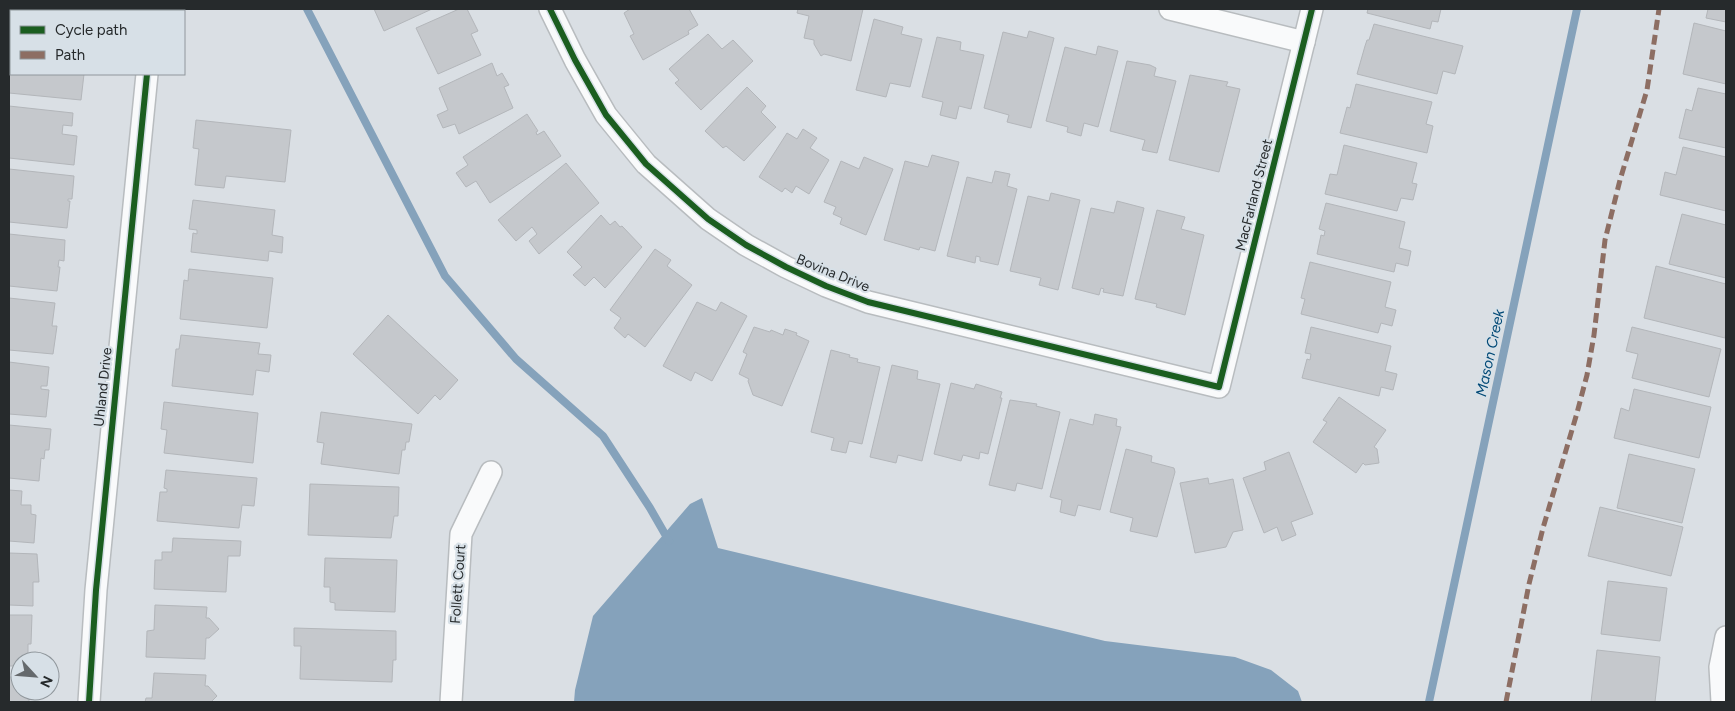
<svg xmlns="http://www.w3.org/2000/svg" width="1735" height="711" font-family="Figtree,sans-serif">
  <rect width="100%" height="100%" fill="#dadfe4"/>
  <polygon fill="#85a2bb" points="702,498 718,548 1105,641 1235,657 1271,670 1298,691 1302,702 574,702 575,690 593,616 690,504"/>
  <g fill="none" stroke-linecap="round" stroke-linejoin="round">
    <g stroke="#85a2bb" stroke-width="8">
      <polyline points="307,9 445,276 516,359 603,436 650,508 669,541"/>
      <polyline points="1429,702 1577,9"/>
    </g>
  </g>
  <g fill="#c5c8cc" stroke="#b3b6ba">
    <polygon points="9,9 92,9 91,11 11,11 11,29 9,29"/>
    <polygon points="374,9 432,9 384,31"/>
    <polygon points="459,9 467,9 478,31 471,34 481,55 438,74 416,28"/>
    <polygon points="630,9 689,9 698,25 688,31 689,34 643,60 630,36 634,34 624,13"/>
    <polygon points="798,9 863,9 851,61 824,54 821,56 814,44 814,40 804,38 809,16 797,13"/>
    <polygon points="1368,9 1441,9 1438,22 1432,21 1430,29 1367,13"/>
    <polygon points="1708,9 1726,9 1726,22 1706,18"/>
    <polygon points="874,19 903,27 901,34 922,39 910,87 890,83 886,97 856,90"/>
    <polygon points="1694,23 1726,31 1726,84 1683,74"/>
    <polygon points="1374,24 1463,46 1455,74 1443,71 1437,94 1357,74 1365,46 1367,40 1369,40"/>
    <polygon points="1029,31 1054,38 1031,128 1007,122 1009,115 984,108 1003,32 1027,38"/>
    <polygon points="708,34 722,49 733,40 753,61 701,110 675,83 679,80 669,69"/>
    <polygon points="937,37 961,42 960,50 984,55 971,109 959,106 956,119 940,115 943,102 922,97"/>
    <polygon points="9,42 11,42 11,74 84,74 81,100 9,93"/>
    <polygon points="1098,46 1118,51 1098,127 1084,123 1081,136 1067,132 1068,127 1046,121 1065,47 1096,55"/>
    <polygon points="1127,61 1150,65 1156,68 1154,76 1176,81 1157,153 1142,150 1145,140 1110,131"/>
    <polygon points="492,63 497,76 502,73 509,85 504,87 513,108 459,134 455,124 443,128 437,115 448,110 439,88"/>
    <polygon points="1190,75 1228,82 1226,86 1240,89 1219,172 1169,160"/>
    <polygon points="1356,84 1432,102 1426,124 1433,126 1427,153 1340,133 1347,107 1350,108"/>
    <polygon points="747,87 766,106 761,112 776,127 744,161 726,146 723,148 705,131"/>
    <polygon points="1698,88 1726,94 1726,148 1679,138 1686,109 1692,111"/>
    <polygon points="9,106 73,113 72,126 63,125 62,134 77,136 74,165 9,158"/>
    <polygon points="527,114 538,131 536,132 537,135 544,131 561,156 490,203 476,181 466,187 456,173 468,165 463,157"/>
    <polygon points="196,120 291,130 285,182 226,176 224,188 195,185 199,149 193,148"/>
    <polygon points="803,129 817,138 810,148 829,160 809,194 796,186 792,193 785,188 782,192 759,177 787,133 797,139"/>
    <polygon points="1344,145 1417,163 1412,183 1417,184 1413,200 1401,198 1397,211 1325,194 1330,174 1337,175"/>
    <polygon points="1683,147 1726,157 1726,211 1660,195 1665,172 1676,175"/>
    <polygon points="932,155 959,162 935,251 920,247 919,250 884,240 905,161 928,167"/>
    <polygon points="864,157 893,169 866,235 840,224 842,218 833,214 836,207 824,202 841,161 859,169"/>
    <polygon points="566,163 599,203 539,254 529,241 537,234 532,227 516,241 498,220"/>
    <polygon points="9,169 74,176 72,199 68,199 68,201 70,201 67,228 9,222"/>
    <polygon points="995,171 1010,174 1007,186 1017,189 998,265 980,261 980,257 976,256 975,263 947,256 967,177 992,183"/>
    <polygon points="1051,193 1080,200 1058,290 1039,285 1041,278 1010,271 1028,196 1049,201"/>
    <polygon points="193,200 275,210 272,235 283,237 282,253 269,251 268,261 191,252 193,233 197,234 197,230 189,229"/>
    <polygon points="1117,201 1144,208 1123,296 1103,292 1104,289 1101,288 1099,295 1072,288 1091,208 1114,213"/>
    <polygon points="1326,203 1405,222 1399,248 1411,251 1408,266 1396,263 1394,272 1317,254 1321,235 1324,236 1325,231 1319,229"/>
    <polygon points="1157,210 1185,217 1181,229 1204,235 1185,315 1156,307 1157,304 1135,299"/>
    <polygon points="1682,214 1726,225 1726,278 1669,264"/>
    <polygon points="601,215 610,225 615,221 620,227 622,226 642,247 605,288 594,277 585,286 573,275 582,267 567,252"/>
    <polygon points="9,234 65,240 64,261 59,260 58,267 60,267 57,291 9,286"/>
    <polygon points="655,249 671,260 667,266 692,285 645,347 628,334 625,338 614,328 621,318 610,310"/>
    <polygon points="1310,262 1391,282 1385,307 1396,310 1392,326 1381,323 1378,333 1301,314 1305,299 1301,298"/>
    <polygon points="1656,266 1726,284 1726,331 1725,338 1644,318"/>
    <polygon points="189,269 273,278 267,328 180,319 184,280 188,281"/>
    <polygon points="9,298 55,303 52,326 57,326 53,354 9,350"/>
    <polygon points="697,302 716,311 721,302 747,316 712,381 695,372 691,381 663,366"/>
    <polygon points="388,315 458,380 440,400 435,395 418,414 353,354"/>
    <polygon points="754,327 770,332 771,330 783,335 785,329 797,333 796,335 809,341 782,406 753,395 748,381 749,379 739,374 747,354 743,352"/>
    <polygon points="1311,327 1391,346 1385,371 1397,374 1393,390 1381,387 1379,396 1302,378 1307,359 1310,360 1311,354 1305,353"/>
    <polygon points="1632,327 1721,349 1709,397 1632,378 1638,354 1626,351"/>
    <polygon points="181,335 260,343 258,354 271,355 269,372 256,370 253,395 172,386 176,349 179,349"/>
    <polygon points="831,350 850,355 849,357 858,359 857,362 880,367 862,444 849,441 846,453 831,450 834,438 811,432"/>
    <polygon points="9,362 49,367 47,386 41,386 41,389 49,390 46,417 9,414"/>
    <polygon points="892,365 918,371 917,379 940,384 922,461 898,455 896,463 870,457"/>
    <polygon points="951,383 974,389 976,384 1002,392 1000,398 1002,398 988,454 980,452 979,459 963,455 961,461 934,454"/>
    <polygon points="1634,389 1711,407 1699,458 1614,438 1621,408 1629,411"/>
    <polygon points="1339,397 1386,430 1374,447 1377,449 1379,463 1365,465 1363,463 1356,473 1313,442 1327,422 1323,420"/>
    <polygon points="1010,400 1037,404 1036,406 1060,412 1042,489 1017,483 1015,491 989,485"/>
    <polygon points="164,402 258,413 253,463 164,453 167,430 161,429"/>
    <polygon points="321,412 412,424 409,442 406,442 405,450 402,450 399,474 321,464 324,443 317,442"/>
    <polygon points="1095,414 1117,419 1116,426 1121,427 1100,510 1078,505 1075,516 1060,512 1062,500 1050,497 1070,419 1093,425"/>
    <polygon points="9,425 51,429 49,450 45,450 44,459 41,458 39,481 9,478"/>
    <polygon points="1126,449 1152,456 1151,462 1174,468 1175,472 1157,537 1130,531 1133,518 1110,512"/>
    <polygon points="1289,452 1313,514 1291,522 1296,535 1282,541 1277,527 1264,533 1243,478 1266,470 1264,462"/>
    <polygon points="1629,454 1695,469 1682,523 1617,508"/>
    <polygon points="166,470 257,478 254,506 242,505 239,528 157,521 160,492 167,492 167,489 164,488"/>
    <polygon points="1208,478 1209,484 1233,479 1243,530 1233,532 1226,547 1195,553 1180,483"/>
    <polygon points="310,484 399,487 398,516 394,516 391,538 308,535"/>
    <polygon points="9,490 22,491 21,505 31,505 31,514 36,515 34,543 9,541"/>
    <polygon points="1600,507 1683,527 1671,576 1588,556"/>
    <polygon points="173,538 241,541 240,556 228,556 226,592 154,589 155,560 162,560 162,552 172,552"/>
    <polygon points="9,553 37,554 39,582 33,582 33,606 9,605"/>
    <polygon points="325,558 397,560 395,612 335,610 335,603 330,602 330,587 324,587"/>
    <polygon points="1608,581 1667,588 1660,641 1601,634"/>
    <polygon points="155,605 207,607 206,618 209,618 219,629 209,638 206,638 205,659 146,657 147,631 154,630"/>
    <polygon points="9,615 32,615 31,644 28,644 28,661 20,661 20,666 9,666"/>
    <polygon points="294,628 396,631 396,660 393,660 392,682 300,679 301,646 294,646"/>
    <polygon points="1597,650 1660,657 1655,702 1591,702"/>
    <polygon points="154,673 206,675 205,686 208,686 217,696 211,702 145,702 146,698 152,698"/>
    <polygon points="9,677 20,677 20,691 29,691 29,702 9,702"/>
  </g>
  <g fill="none" stroke-linecap="round" stroke-linejoin="round">
    <g stroke="#b8bcbf" stroke-width="24">
      <g id="street">
        <polyline points="550,9 575,60 606,115 646,164 708,219 746,245 786,267 826,286 868,302 1219,387 1312,9"/>
        <polyline points="1170,9 1304,42"/>
        <polyline points="153,11 154,9"/>
        <polyline points="89,702 96,590 147,74"/>
        <polyline points="451,702 461,534 491,472"/>
        <polyline points="1722,702 1720,667 1726,637"/>
      </g>
    </g>
    <use href="#street" stroke="#f9fafb" stroke-width="21"/>
    <polyline stroke="#8d6e63" stroke-width="5" stroke-dasharray="10 5" stroke-linecap="butt" points="1506,702 1529,584 1543,528 1577,413 1587,375 1594,335 1605,240 1620,180 1647,90 1659,9"/>
    <g stroke="#d7e0e7" stroke-width="9">
      <g id="cycleway">
        <polyline points="550,9 575,60 606,115 646,164 708,219 746,245 786,267 826,286 868,302 1219,387 1312,9"/>
        <polyline points="89,702 96,590 147,74"/>
      </g>
    </g>
    <use href="#cycleway" stroke="#1b5e20" stroke-width="6"/>
  </g>
  <g text-anchor="middle" dominant-baseline="central" stroke-width="4.5" stroke-linejoin="round" paint-order="stroke">
    <g font-size="14" fill="#262a2c" stroke="#d7e0e7">
      <text transform="translate(1254 195) rotate(-76)">MacFarland Street</text>
      <text transform="translate(833 273) rotate(22)">Bovina Drive</text>
      <text transform="translate(103 387) rotate(-84)">Uhland Drive</text>
      <text transform="translate(458 584) rotate(-86)">Follett Court</text>
    </g>
    <g font-size="15" font-style="italic" fill="#034a77" stroke="#d7e0e7">
      <text transform="translate(1490 353) rotate(-78)">Mason Creek</text>
    </g>
  </g>
  <rect width="1735" height="711" fill="none" stroke="#262a2c" stroke-width="20"/>
  <rect x="10" y="10" width="175" height="65" fill="#d7e0e7" stroke="#90979c"/>
  <rect x="20" y="26" width="25" height="8" fill="#1b5e20" stroke="#90979c"/>
  <text x="55" y="35" font-size="15" fill="#262a2c">Cycle path</text>
  <rect x="20" y="51" width="25" height="8" fill="#8d6e63" stroke="#90979c"/>
  <text x="55" y="60" font-size="15" fill="#262a2c">Path</text>
  <g transform="translate(35 676) rotate(116)"><circle r="24" fill="#d7e0e7" stroke="#90979c"/>
  <path d="M0-4L9 19L0 12L-9 19Z" fill="#65696c"/>
  <text y="-8" font-size="14" font-weight="bold" text-anchor="middle" fill="#262a2c">N</text>
  </g>
</svg>
